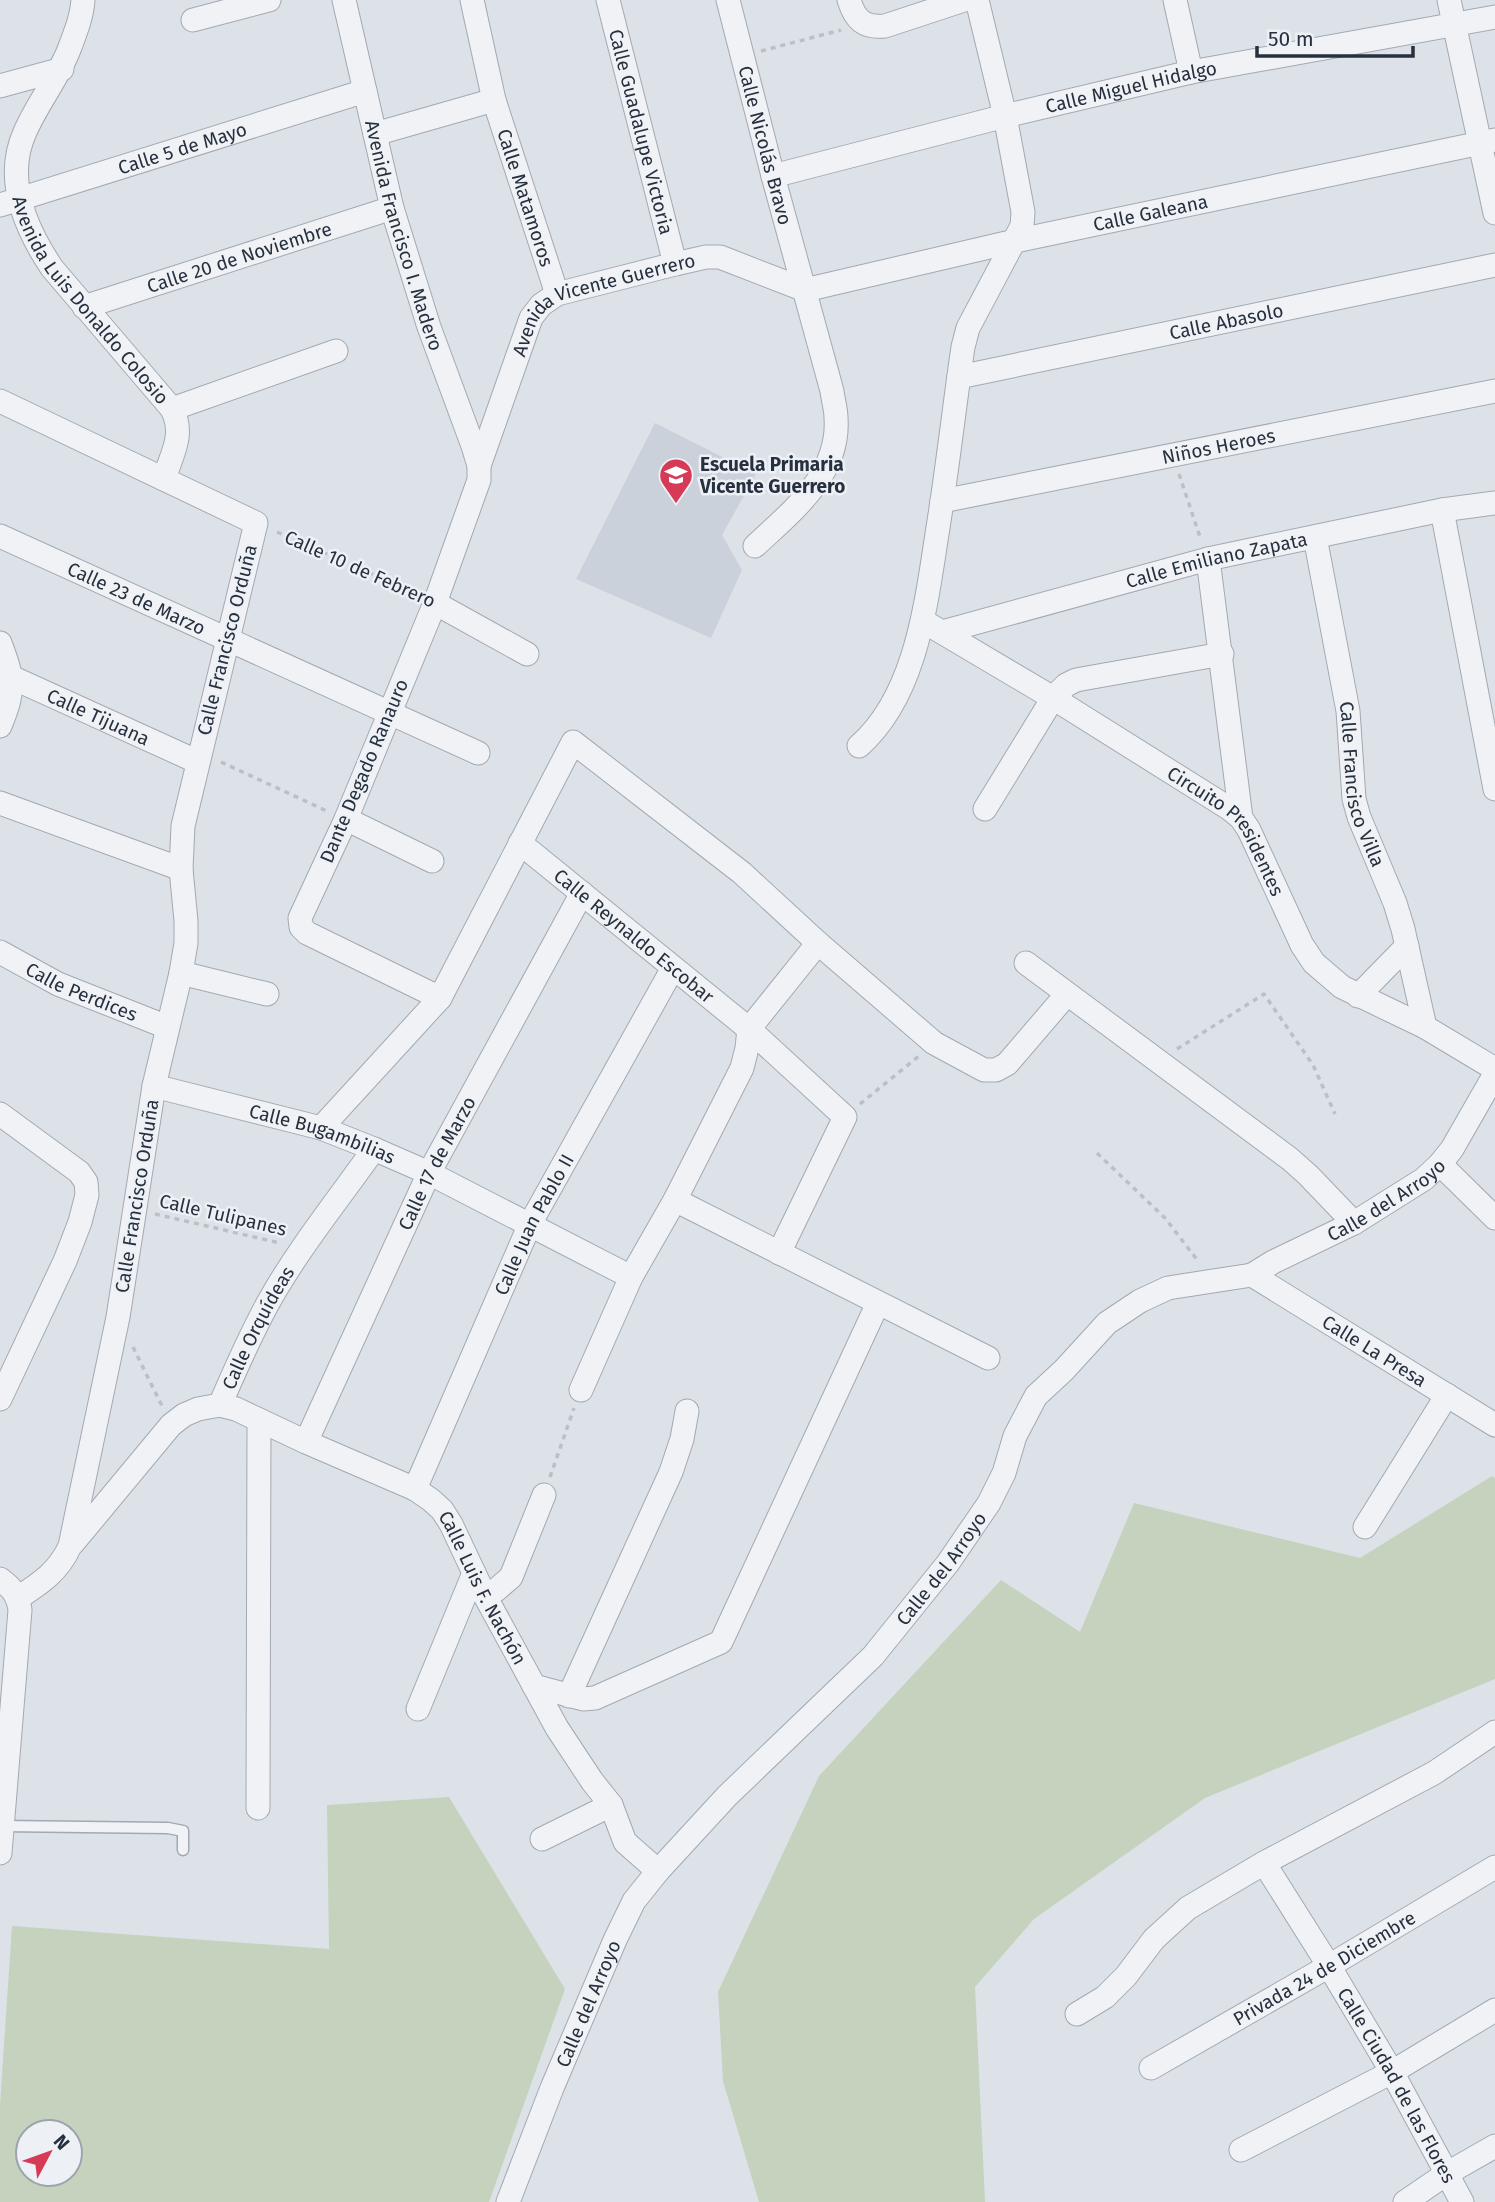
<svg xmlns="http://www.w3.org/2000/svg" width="1495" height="2202" font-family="'Fira Sans',sans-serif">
  <rect width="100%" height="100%" fill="#dde2e8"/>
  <polygon fill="#cbd1da" points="655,423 756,474 722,535 742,570 711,638 576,579"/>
  <g fill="#c4d2be" fill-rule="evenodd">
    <polygon points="1492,1476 1495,1478 1495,1679 1205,1798 1034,1919 975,1987 985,2202 759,2202 723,2081 718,1992 819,1776 1001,1580 1080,1632 1134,1503 1360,1558"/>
    <path d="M449,1797l116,192 -76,213h-489v-97l12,-179 317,23 -2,-144zM70,2132v42h-42v-42z"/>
  </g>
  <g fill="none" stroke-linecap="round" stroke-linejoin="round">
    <g stroke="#a2a9b2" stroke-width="13">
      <polyline id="service" points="2,1826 168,1828 183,1831 183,1850"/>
    </g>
    <g stroke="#a2a9b2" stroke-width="25">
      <g id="minor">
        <path id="s1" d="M83,0c-1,16 -7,31 -13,47 -11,30 -32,55 -45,85 -21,46 0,96 27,136l120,141c13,26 0,44 -8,70"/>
        <path id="s2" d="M344,0l48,208 37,119 44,119 6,20v14l-44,123 -89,216 -46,99 1,9 6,6 133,65"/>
        <path id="s3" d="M472,0l22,100 63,194"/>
        <path id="s4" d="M608,0l67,264"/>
        <path id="s5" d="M728,0l45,176 59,215c1,9 4,18 4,27 4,57 -44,93 -81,128"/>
        <path d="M849,0c6,20 15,28 36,26l79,-26"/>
        <polyline points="1175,0 1191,72"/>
        <polyline points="1449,0 1495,213"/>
        <polyline points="193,20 269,0"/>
        <polyline points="0,86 62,69"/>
        <polyline points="375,134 494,100"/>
        <path id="s6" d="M773,176l232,-60 186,-44 304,-55"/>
        <path id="s7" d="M0,205l365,-114"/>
        <path id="s8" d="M805,290l210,-49 480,-101"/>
        <path id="s9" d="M84,307l308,-99"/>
        <path id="s10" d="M959,377l536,-112"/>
        <path d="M0,401l256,122 -73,303 -2,43 5,52v22l-5,30 -27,113 -36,231 -48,229c-11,25 -29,37 -52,52"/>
        <polyline points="172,409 336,351"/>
        <path id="s11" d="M479,466l52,-148 10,-13 16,-11 118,-30 31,-7h14l85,33"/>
        <path id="s12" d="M942,501l553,-110"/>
        <polyline points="1442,510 1495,789"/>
        <path id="s13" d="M0,536l478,217"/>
        <path id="s14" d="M1315,537l33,174 6,88 5,18 36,86 8,26 22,98"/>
        <polyline points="1208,559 1241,818"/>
        <polyline points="435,603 527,654"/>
        <path id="s15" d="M923,621l130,77 177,111 11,9 8,12 53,115 12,18 28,24 83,40 70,42"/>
        <path id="s16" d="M942,632l266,-73 234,-49 53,-7"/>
        <path d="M0,643c14,37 15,46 0,83"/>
        <path id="s17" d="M0,672l198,90"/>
        <path d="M859,746c57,-50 67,-142 78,-212 10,-62 17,-125 26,-187l5,-19 54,-102 1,-14 -18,-96 -28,-116"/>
        <polyline points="0,803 181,869"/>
        <polyline points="985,809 1053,698 1066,685 1076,680 1222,654"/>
        <polyline points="346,819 432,861"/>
        <path id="s18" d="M520,843l229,186 96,88 -66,136"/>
        <path id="s19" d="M0,952l58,32 109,43"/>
        <polyline points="1026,963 1290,1159 1308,1175 1354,1223"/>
        <polyline points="181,973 267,994"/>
        <polyline points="1358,996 1407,946"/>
        <path id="s20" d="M154,1086l167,42 53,21 55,24 202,104"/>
        <polyline points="0,1114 79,1172 86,1182 87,1195 80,1222 65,1261 0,1399"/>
        <polyline points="321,1128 440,998 573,742 742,873 818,943 934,1043 984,1070 996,1070 1007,1064 1067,994"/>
        <polyline points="1440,1164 1495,1218"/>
        <polyline points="675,1200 988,1358"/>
        <path id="s21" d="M1252,1275l243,150"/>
        <polyline points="581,1390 631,1277 675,1200 742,1068 747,1048 749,1029 818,943"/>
        <path id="s22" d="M220,1405c15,-35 30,-69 48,-102 30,-54 70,-103 106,-154"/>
        <path id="s23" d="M306,1442l123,-269 153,-280"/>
        <path id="s24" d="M415,1489l115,-265 143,-256"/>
        <polyline points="1365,1527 1447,1395"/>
        <path id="s25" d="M73,1543l98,-118 13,-10 14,-6 22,-4 16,4 70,33 109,47 16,11 11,10 9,14 33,70 73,134 35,53 19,24 14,37 33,29"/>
        <path d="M0,1579c12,9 18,16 20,31l-20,243"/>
        <polyline points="484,1594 496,1590 511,1577 544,1495"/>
        <polyline points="534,1686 583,1699 595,1698 721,1642 878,1303"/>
        <polyline points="569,1696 671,1472 682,1439 687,1411"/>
        <polyline points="418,1709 474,1573"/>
        <polyline points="258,1808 259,1420"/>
        <polyline points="542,1839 611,1805"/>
        <path id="s26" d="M1264,1863l65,103 63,106 70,130"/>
        <polyline points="1077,2014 1105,1997 1126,1976 1154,1939 1188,1908 1264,1863 1434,1773 1495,1732"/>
        <path id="s27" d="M1151,2068l178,-102 166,-99"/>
        <polyline points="1241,2150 1392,2072 1495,2010"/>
        <path id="s28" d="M508,2202l44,-114 63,-148 19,-39 24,-30 69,-75 146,-140 75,-93 41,-60 15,-30 11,-37 21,-40 28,-26 43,-47 33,-22 28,-13 84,-13 21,-13 81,-39 70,-44 16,-15 12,-15 43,-75"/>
        <polyline points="1405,2202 1446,2174 1495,2146"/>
      </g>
    </g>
    <g stroke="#bbc0c6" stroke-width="3.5" stroke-dasharray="5 5" stroke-linecap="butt">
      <polyline points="761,51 841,30"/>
      <polyline points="1179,474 1201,540"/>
      <polyline points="277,532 417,594"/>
      <polyline points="221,762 329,812"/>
      <polyline points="1177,1049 1264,994 1313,1065 1335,1114"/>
      <polyline points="860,1104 919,1056"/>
      <polyline points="1097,1153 1165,1218 1198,1261"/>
      <polyline points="155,1214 280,1243"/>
      <polyline points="133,1347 162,1406"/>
      <polyline points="550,1477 574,1408"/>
    </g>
    <use href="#service" stroke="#f0f2f6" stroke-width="10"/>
    <use href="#minor" stroke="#f0f2f6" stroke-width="23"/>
  </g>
  <defs>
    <g id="school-pin" transform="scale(1.75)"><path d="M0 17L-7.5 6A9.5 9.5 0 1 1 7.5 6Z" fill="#d63a56" stroke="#edf1f6"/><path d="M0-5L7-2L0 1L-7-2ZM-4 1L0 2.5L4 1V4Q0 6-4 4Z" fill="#fff"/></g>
  </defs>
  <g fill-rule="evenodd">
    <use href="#school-pin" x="676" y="475"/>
  </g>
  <g text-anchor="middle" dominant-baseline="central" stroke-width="5" stroke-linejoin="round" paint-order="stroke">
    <g font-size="19" fill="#26303f" stroke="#edf1f6">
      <text stroke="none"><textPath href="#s6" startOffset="369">Calle Miguel Hidalgo</textPath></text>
      <text stroke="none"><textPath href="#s4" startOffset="136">Calle Guadalupe Victoria</textPath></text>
      <text stroke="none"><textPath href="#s5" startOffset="150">Calle Nicolás Bravo</textPath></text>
      <text stroke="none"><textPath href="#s7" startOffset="191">Calle 5 de Mayo</textPath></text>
      <text stroke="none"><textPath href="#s3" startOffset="205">Calle Matamoros</textPath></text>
      <text stroke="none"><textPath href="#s8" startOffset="354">Calle Galeana</textPath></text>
      <text stroke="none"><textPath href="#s2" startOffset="243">Avenida Francisco I. Madero</textPath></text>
      <text stroke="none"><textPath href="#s9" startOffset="163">Calle 20 de Noviembre</textPath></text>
      <text stroke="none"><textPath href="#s1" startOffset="338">Avenida Luis Donaldo Colosio</textPath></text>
      <text stroke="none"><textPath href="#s11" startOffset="226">Avenida Vicente Guerrero</textPath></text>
      <text stroke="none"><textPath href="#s10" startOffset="273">Calle Abasolo</textPath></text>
      <text stroke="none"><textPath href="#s12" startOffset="282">Niños Heroes</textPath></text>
      <text stroke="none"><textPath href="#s16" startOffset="284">Calle Emiliano Zapata</textPath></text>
      <text transform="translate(360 569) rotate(24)">Calle 10 de Febrero</text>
      <text stroke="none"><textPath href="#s13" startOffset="150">Calle 23 de Marzo</textPath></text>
      <text transform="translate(227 640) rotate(-76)">Calle Francisco Orduña</text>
      <text stroke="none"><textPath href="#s17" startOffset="108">Calle Tijuana</textPath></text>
      <text transform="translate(364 771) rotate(-67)">Dante Degado Ranauro</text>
      <text stroke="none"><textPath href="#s14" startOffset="252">Calle Francisco Villa</textPath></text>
      <text stroke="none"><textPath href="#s15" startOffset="374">Circuito Presidentes</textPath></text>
      <text stroke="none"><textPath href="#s18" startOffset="147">Calle Reynaldo Escobar</textPath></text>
      <text stroke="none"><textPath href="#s19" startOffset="91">Calle Perdices</textPath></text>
      <text stroke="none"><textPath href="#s20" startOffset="175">Calle Bugambilias</textPath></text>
      <text stroke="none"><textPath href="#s23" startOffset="308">Calle 17 de Marzo</textPath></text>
      <text transform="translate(137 1196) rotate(-81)">Calle Francisco Orduña</text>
      <text stroke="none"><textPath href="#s28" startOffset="1390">Calle del Arroyo</textPath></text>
      <text transform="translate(223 1215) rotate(13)">Calle Tulipanes</text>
      <text stroke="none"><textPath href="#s24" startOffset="290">Calle Juan Pablo II</textPath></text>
      <text stroke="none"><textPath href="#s22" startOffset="86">Calle Orquídeas</textPath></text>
      <text stroke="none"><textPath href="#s21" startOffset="144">Calle La Presa</textPath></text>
      <text stroke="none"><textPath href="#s28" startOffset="780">Calle del Arroyo</textPath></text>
      <text stroke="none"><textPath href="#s25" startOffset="542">Calle Luis F. Nachón</textPath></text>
      <text stroke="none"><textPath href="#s27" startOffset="200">Privada 24 de Diciembre</textPath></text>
      <text stroke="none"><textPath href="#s28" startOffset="214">Calle del Arroyo</textPath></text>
      <text stroke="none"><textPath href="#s26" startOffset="259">Calle Ciudad de las Flores</textPath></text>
    </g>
    <g font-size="19" font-weight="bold" fill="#26303f" stroke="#edf1f6" text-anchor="start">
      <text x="700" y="464">Escuela Primaria<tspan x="700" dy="22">Vicente Guerrero</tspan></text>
    </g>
  </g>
  <g transform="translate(49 2153) rotate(49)"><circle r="33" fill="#edf1f6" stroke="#9da4ad" stroke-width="2"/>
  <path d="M0-5L12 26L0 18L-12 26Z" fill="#d63a56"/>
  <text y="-10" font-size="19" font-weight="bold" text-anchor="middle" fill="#26303f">N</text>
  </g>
  <path d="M1257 46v10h156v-10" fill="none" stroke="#26303f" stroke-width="3.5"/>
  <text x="1268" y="46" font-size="21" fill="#26303f" stroke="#edf1f6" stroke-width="5" paint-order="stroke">50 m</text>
</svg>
